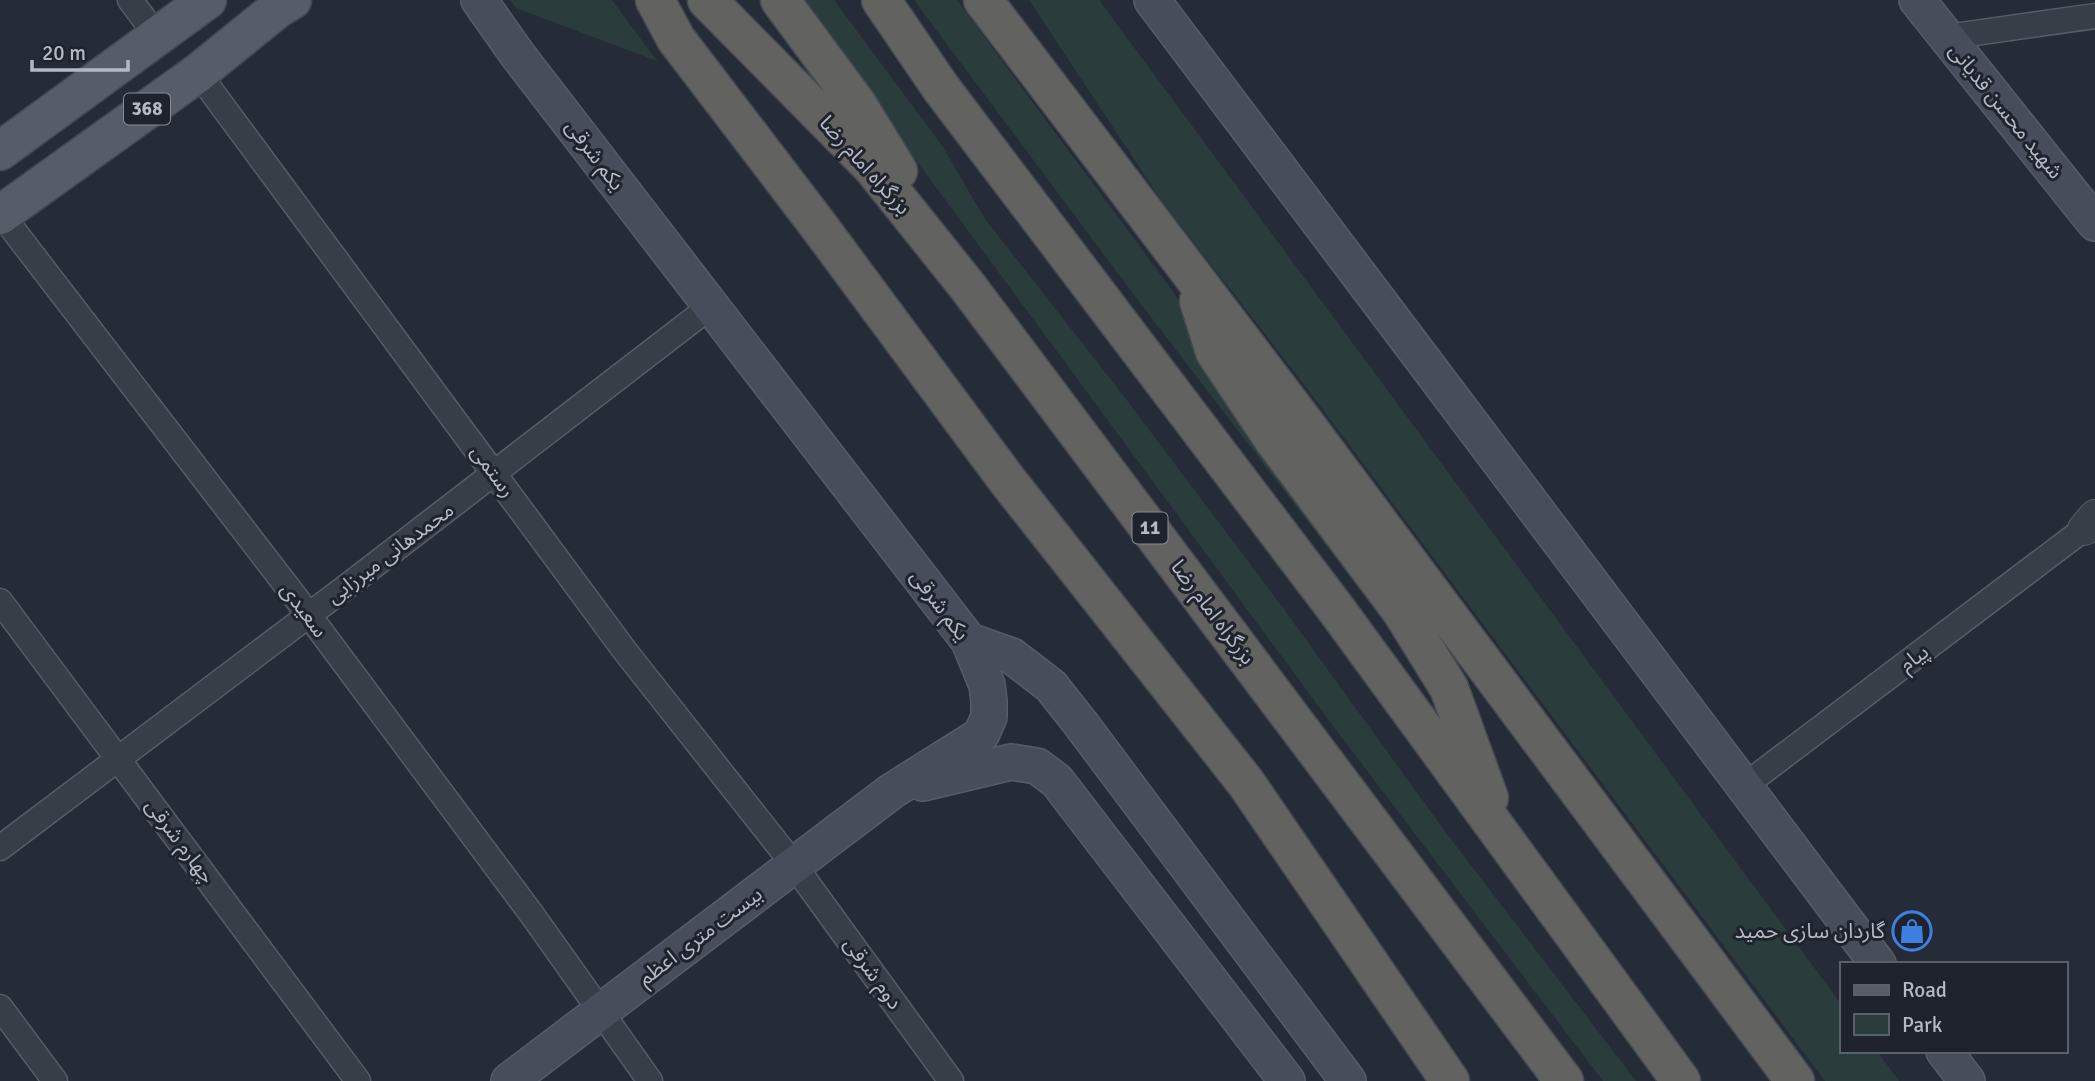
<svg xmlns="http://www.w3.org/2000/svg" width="2095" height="1081" viewBox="0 0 2095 1081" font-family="Signika,'Noto Sans Arabic',sans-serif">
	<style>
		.green { fill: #2b3c3d }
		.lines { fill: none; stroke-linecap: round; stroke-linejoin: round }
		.minor-casing { stroke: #575c66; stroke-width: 27 }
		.tertiary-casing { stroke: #575c66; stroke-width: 34 }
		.secondary-casing { stroke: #575c66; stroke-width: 38 }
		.primary-casing { stroke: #424751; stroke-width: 41 }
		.trunk-casing { stroke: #444953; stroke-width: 41 }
		.minor { stroke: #383e48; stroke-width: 24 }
		.tertiary { stroke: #383e48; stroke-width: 32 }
		.secondary { stroke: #474d5b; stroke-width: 35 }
		.primary { stroke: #575d68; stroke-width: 38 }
		.trunk { stroke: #626260; stroke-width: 38 }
		.labels { text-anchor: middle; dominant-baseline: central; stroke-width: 6; stroke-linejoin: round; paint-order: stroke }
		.shield { fill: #1e232d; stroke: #878c97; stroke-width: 2 }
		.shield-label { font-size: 19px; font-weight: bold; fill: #b4b9c4 }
		.street-label { font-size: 21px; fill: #b4b9c4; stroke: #1e232d }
		.poi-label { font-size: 21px; fill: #b4b9c4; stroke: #1e232d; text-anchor: end }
	</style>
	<rect width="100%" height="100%" fill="#252c38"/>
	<path class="green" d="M510,0H612L657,61L516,8Z
		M798,0H834L943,147L985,219L1126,399L1283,608L1447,834L1636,1081H1603L1333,726Z
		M914,0H957L1172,290L1212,357L1440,694L1134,295Z
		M1029,0H1099L1841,1004V1051H1877L1899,1081H1825L1302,382L1161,200Z"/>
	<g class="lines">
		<g class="minor-casing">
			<path id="minor" d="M130,0L157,36
				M1947,37L2095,16
				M198,73L625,651L794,865L951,1081
				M1,214L296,598L533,916L650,1081
				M0,601L358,1081
				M1744,786L2084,529H2095
				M0,848L350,584L711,306
				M0,1007L55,1081"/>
		</g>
		<g class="tertiary-casing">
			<path id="tertiary" d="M2084,529L2095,516"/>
		</g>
		<g class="secondary-casing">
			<path id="secondary" d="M479,0L517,54L969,641L987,685L989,701V717L981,735L892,791L509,1081
				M1152,0L1878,964
				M1917,0L2095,223
				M969,641L1012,656L1051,686L1081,724L1348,1081
				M923,783L1011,762L1037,766L1057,781L1287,1081
				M1944,1051L1967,1081"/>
		</g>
		<g class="primary-casing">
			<path id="primary" d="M0,151L207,0
				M0,215L198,73L277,9L292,0"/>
		</g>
		<g class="trunk-casing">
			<path id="trunk" d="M655,0L676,39L818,225L1007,480L1246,783L1450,1081
				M707,0L872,167L968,287L1564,1081
				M780,0L857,104L898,171
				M881,0L941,88L1336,609L1681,1081
				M983,0L1300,417L1795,1081
				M1199,301L1215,352L1273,439L1402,612L1449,688L1489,798"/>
		</g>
		<use href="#minor" class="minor"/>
		<use href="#tertiary" class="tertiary"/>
		<use href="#secondary" class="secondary"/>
		<use href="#primary" class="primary"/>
		<use href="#trunk" class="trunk"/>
	</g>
	<defs>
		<g id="shop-ring" transform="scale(2.0125)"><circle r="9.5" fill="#1e232d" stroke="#3f7fe0" stroke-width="1.5"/><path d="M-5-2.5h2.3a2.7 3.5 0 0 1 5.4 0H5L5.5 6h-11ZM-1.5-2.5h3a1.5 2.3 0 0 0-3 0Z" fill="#3f7fe0"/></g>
	</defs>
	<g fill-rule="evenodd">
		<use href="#shop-ring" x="1912" y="931"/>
	</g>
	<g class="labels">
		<g class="shield">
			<rect x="124" y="93.5" width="46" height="31" rx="5"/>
			<rect x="1132.5" y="512.5" width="35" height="31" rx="5"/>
		</g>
		<g class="shield-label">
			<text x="147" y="109">368</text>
			<text x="1150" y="528">11</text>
		</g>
		<g class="street-label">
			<text transform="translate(2006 111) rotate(51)">شهید محسن قدیانی</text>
			<text transform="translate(595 155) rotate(53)">یکم شرقی</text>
			<text transform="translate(865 165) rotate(48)">بزرگراه امام رضا</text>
			<text transform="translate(493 471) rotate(54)">رستمی</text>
			<text transform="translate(390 553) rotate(-37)">محمدهانی میرزایی</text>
			<text transform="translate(940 605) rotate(53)">یکم شرقی</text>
			<text transform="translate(304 610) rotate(53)">سعیدی</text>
			<text transform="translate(1213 612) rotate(53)">بزرگراه امام رضا</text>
			<text transform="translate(1914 658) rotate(-37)">پیام</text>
			<text transform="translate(180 841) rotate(53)">چهارم شرقی</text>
			<text transform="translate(700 936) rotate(-37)">بیست متری اعظم</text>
			<text transform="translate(873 973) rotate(54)">دوم شرقی</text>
		</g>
		<g class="poi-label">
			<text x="1885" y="931">گاردان سازی حمید</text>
		</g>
	</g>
	<rect x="1840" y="962" width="228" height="91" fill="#1e232d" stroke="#5a5f69" stroke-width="2"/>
	<rect x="1854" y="985" width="35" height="10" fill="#575d68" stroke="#5a5f69" stroke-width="2"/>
	<text x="1902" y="997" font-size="21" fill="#b4b9c4">Road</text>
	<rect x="1854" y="1014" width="35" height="21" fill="#2b3c3d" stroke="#5a5f69" stroke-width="2"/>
	<text x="1902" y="1032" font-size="21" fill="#b4b9c4">Park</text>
	<path d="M32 60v10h96v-10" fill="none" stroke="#b4b9c4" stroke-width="3.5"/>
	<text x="42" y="60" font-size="21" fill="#b4b9c4" stroke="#1e232d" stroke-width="5" paint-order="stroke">20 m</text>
</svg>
